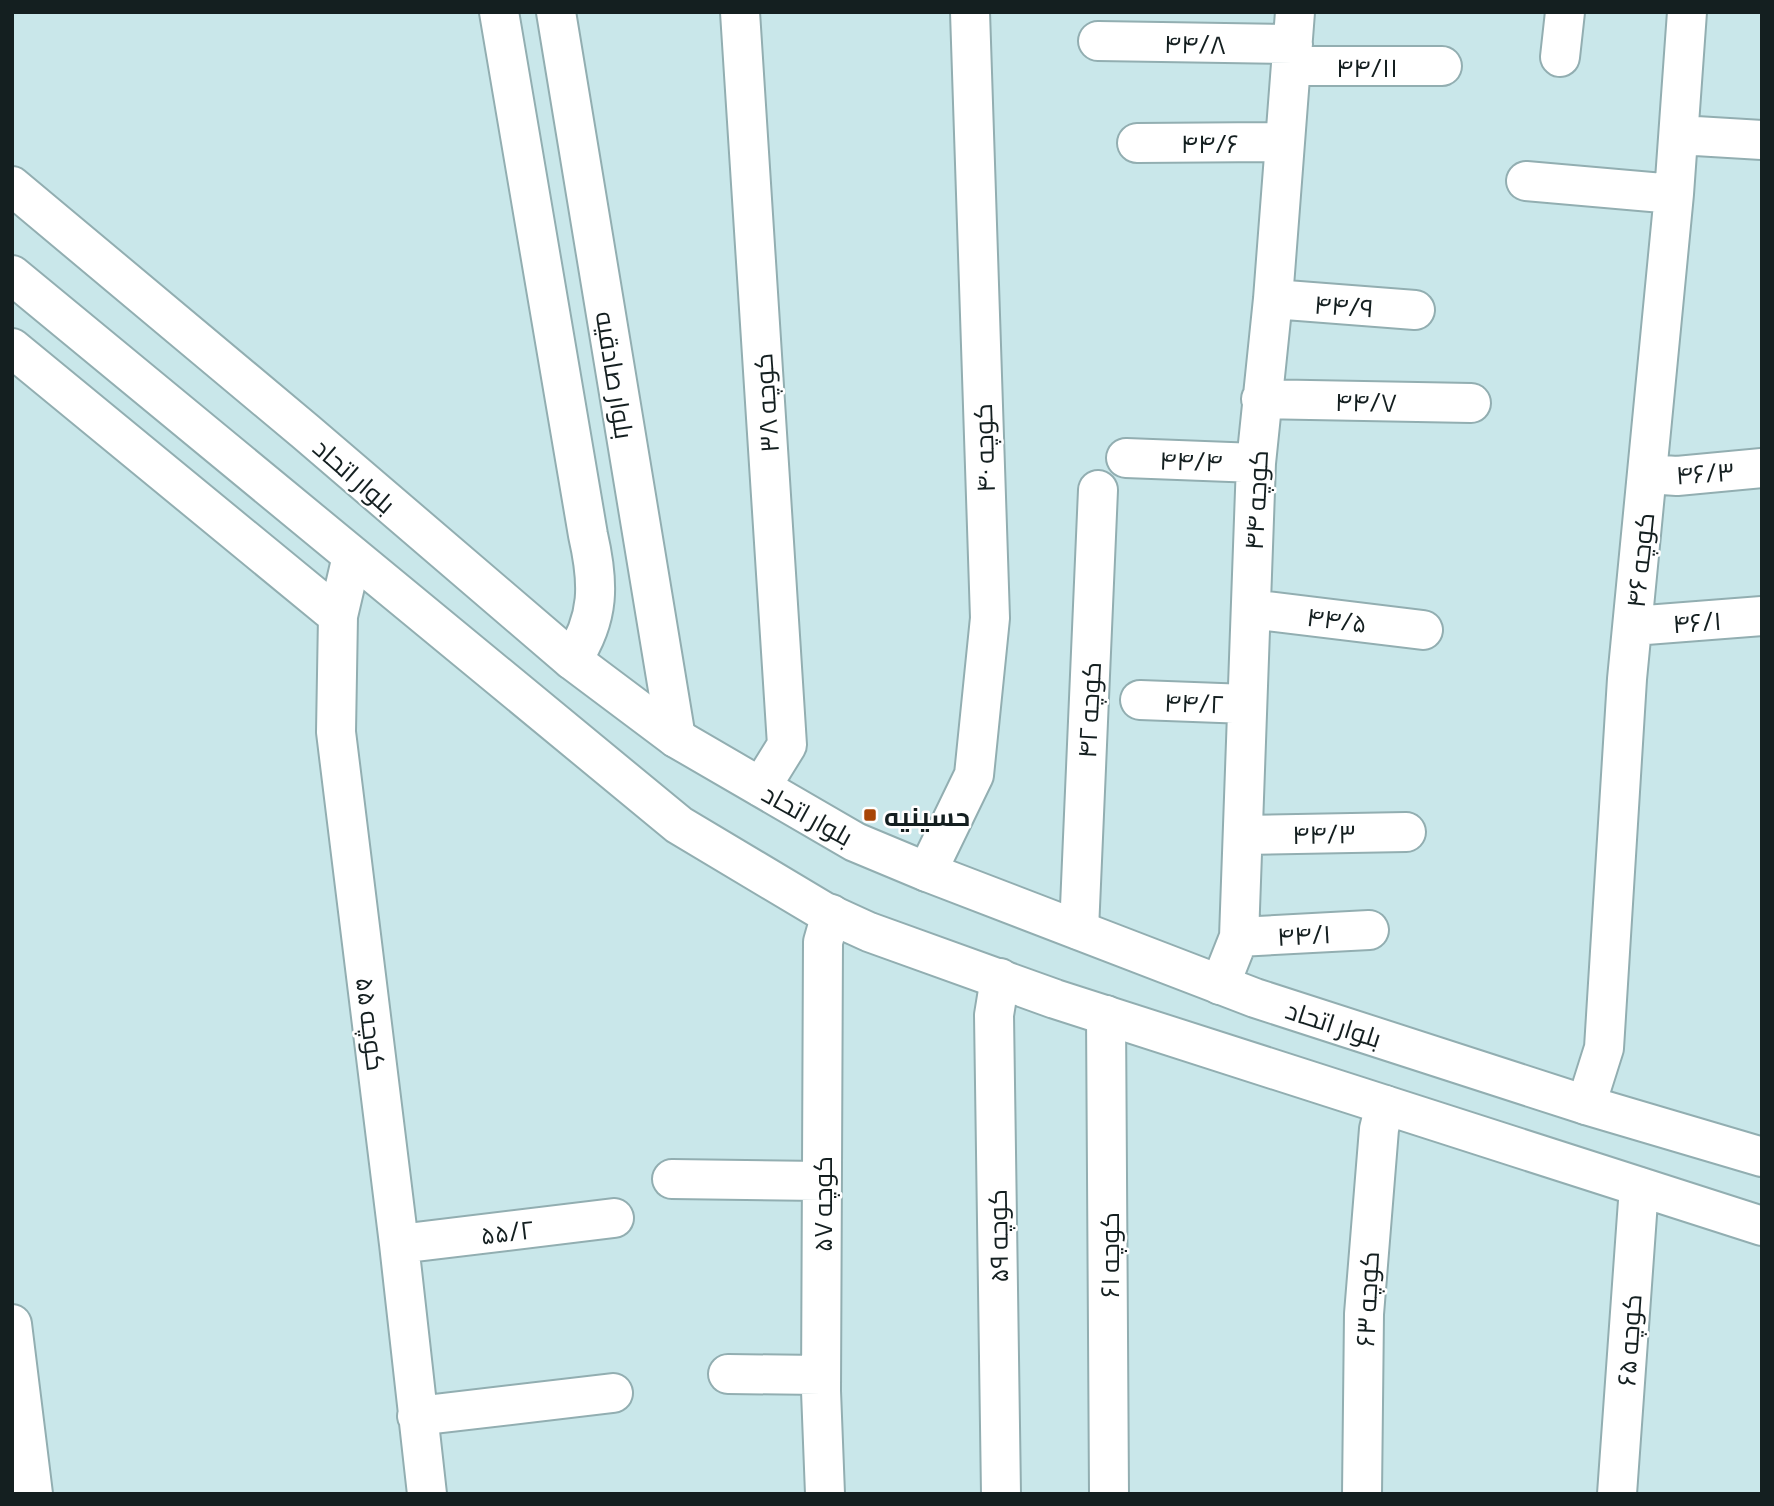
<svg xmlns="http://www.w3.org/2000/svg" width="1774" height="1506" viewBox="0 0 1774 1506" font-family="Commissioner,Cairo,sans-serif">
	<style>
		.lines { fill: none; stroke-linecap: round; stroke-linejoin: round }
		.minor-casing { stroke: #92aeb1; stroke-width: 42 }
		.secondary-casing { stroke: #92aeb1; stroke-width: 42 }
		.primary-casing { stroke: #92aeb1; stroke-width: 42 }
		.minor { stroke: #fff; stroke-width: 38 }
		.secondary { stroke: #fff; stroke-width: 38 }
		.primary { stroke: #fff; stroke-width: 38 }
		.poi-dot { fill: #a74506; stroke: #fff; stroke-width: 2.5 }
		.labels { text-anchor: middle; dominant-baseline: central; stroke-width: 5; stroke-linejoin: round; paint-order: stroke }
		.street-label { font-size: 26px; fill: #141f20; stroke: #fff }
		.poi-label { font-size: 26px; font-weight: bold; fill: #141f20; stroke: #fff; text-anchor: start }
	</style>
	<rect width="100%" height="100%" fill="#c9e7ea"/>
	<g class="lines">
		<g class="minor-casing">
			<path id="minor" d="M740,12L787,745L761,787
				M1098,41L1293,44
				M1560,57L1565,12
				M1292,66H1442
				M1679,135L1762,140
				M1137,143L1284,142
				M1526,181L1674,194
				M1273,299L1415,310
				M12,348L338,616
				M1261,399L1471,403
				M1126,458L1256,463
				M1648,474L1677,476L1762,468
				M352,556L338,616L336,732L399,1244L427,1494
				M1251,609L1423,630
				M1633,626L1762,616
				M1140,700L1247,704
				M1243,835L1406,832
				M927,872L974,775L990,618L970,12
				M1079,930L1098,490
				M1239,937L1369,930
				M1000,978L994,1015L1001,1494
				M1220,985L1239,937L1256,463L1273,299L1295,12
				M1106,1015L1109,1494
				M1586,1105L1604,1048L1627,679L1674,194L1687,12
				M672,1179L821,1181
				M399,1244L614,1218
				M12,1324L33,1494
				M728,1374L821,1375
				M417,1416L613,1393
				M825,1494L821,1391L823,942L831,914
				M1362,1494L1364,1314L1379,1129L1385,1105
				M1617,1494L1639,1187"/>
		</g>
		<g class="secondary-casing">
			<path id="secondary" d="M12,186L306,432L572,660L676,738L855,842L927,872L1255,998L1586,1105L1762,1157
				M12,275L679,825L823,911L869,932L1055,999L1762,1226"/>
		</g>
		<g class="primary-casing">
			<path id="primary" d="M499,12L588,535C599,583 600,618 572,660
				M556,12L676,738"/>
		</g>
		<use href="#minor" class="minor"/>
		<use href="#secondary" class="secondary"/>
		<use href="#primary" class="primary"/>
	</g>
	<rect class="poi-dot" x="863" y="808" width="14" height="14" rx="3.5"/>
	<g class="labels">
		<g class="street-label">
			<text transform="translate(1195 43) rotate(1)">۴۴/۸</text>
			<text x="1367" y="66">۴۴/۱۱</text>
			<text x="1210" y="142">۴۴/۶</text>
			<text transform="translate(1344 305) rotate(4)">۴۴/۹</text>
			<text transform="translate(616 375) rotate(81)">بلوار صادقیه</text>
			<text transform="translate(1366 401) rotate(1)">۴۴/۷</text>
			<text transform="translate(765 403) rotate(-94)">کوچه ۳۸</text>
			<text transform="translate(983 448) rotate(-92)">کوچه ۴۰</text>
			<text transform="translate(1191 460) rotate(2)">۴۴/۴</text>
			<text transform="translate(1705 472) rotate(-4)">۴۶/۳</text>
			<text transform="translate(355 475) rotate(41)">بلوار اتحاد</text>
			<text transform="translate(1255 500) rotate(-87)">کوچه ۴۴</text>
			<text transform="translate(1639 560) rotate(-84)">کوچه ۴۶</text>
			<text transform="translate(1337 619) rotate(7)">۴۴/۵</text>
			<text transform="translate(1697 621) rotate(-4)">۴۶/۱</text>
			<text transform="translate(1194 702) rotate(2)">۴۴/۲</text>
			<text transform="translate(1088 710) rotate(-87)">کوچه ۴۲</text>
			<text transform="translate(808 814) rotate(29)">بلوار اتحاد</text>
			<text transform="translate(1324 833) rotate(-1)">۴۴/۳</text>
			<text transform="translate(1304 934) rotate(-3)">۴۴/۱</text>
			<text transform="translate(1334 1023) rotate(18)">بلوار اتحاد</text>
			<text transform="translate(372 1024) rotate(83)">کوچه ۵۵</text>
			<text transform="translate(821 1204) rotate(-90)">کوچه ۵۷</text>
			<text transform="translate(507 1231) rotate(-7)">۵۵/۲</text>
			<text transform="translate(997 1236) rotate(-91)">کوچه ۵۹</text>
			<text transform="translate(1108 1255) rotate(-90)">کوچه ۶۱</text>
			<text transform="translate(1366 1299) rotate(-87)">کوچه ۶۳</text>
			<text transform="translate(1628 1340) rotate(-86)">کوچه ۶۵</text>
		</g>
		<g class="poi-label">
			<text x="884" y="815">حسینیه</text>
		</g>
	</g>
	<rect width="1774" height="1506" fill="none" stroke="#141f20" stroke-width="28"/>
</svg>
